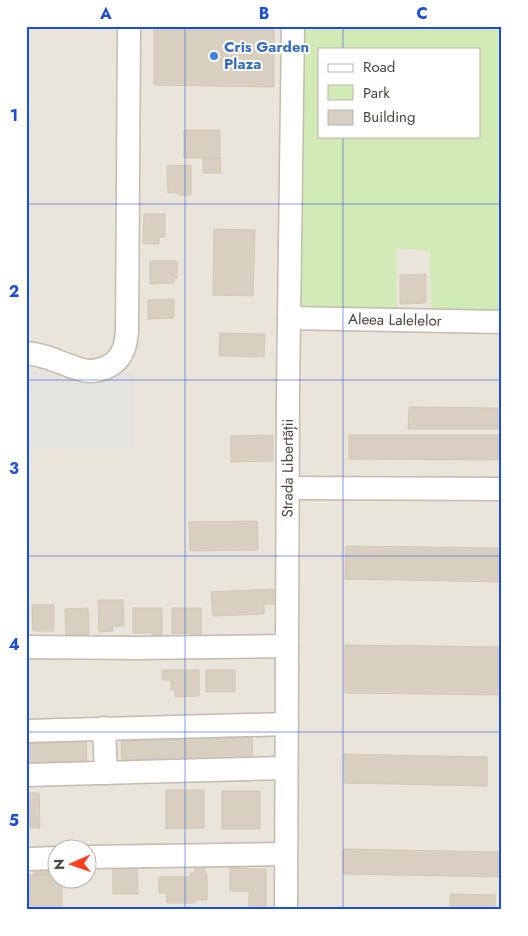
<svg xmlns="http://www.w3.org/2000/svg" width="528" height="936" viewBox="0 0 528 936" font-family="Jost,sans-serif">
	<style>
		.residential { fill: #eae5da; fill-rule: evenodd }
		.green { fill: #d2eab5; fill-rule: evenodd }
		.parking { fill: #e5e3e0 }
		.building { fill: #d8cfc1; stroke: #d3c7b4 }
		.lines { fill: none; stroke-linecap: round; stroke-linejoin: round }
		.minor-casing { stroke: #c2bbae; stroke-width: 25 }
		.minor { stroke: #fff; stroke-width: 22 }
		.grid { fill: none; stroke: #1d4ed8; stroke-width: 1; stroke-opacity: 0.55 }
		.shop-dot { fill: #3f7fe0; stroke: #fff; stroke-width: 2 }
		.labels { text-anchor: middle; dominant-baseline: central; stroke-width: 4; stroke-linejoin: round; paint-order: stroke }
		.shop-label { font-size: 15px; font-weight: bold; fill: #366cbe; stroke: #fff; text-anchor: start }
		.street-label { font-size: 15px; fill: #4b4439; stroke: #fff }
		.neatline { fill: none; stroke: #1d4ed8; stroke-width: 2 }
		.grid-label { font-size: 16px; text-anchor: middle; font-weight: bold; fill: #1d4ed8 }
	</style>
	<rect width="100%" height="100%" fill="#f6f3ec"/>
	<path class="residential" d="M26,26H502V910H26ZM319,49H479V136H319ZM58,848H88V878H58Z"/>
	<path class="green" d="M304,26H502V315L431,317L430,251L396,248L397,315L301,314ZM319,49H479V136H319Z"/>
	<path class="parking" d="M133,372L134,449L26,450V373Z"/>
	<path class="building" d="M154,26H274V87L154,85Z
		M184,130H220V158H184Z
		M203,158H220L221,173H203Z
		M191,165V195H178L177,192L168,193L167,166Z
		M144,214H165V237H159V244H143Z
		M214,229L255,230L253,296L213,295Z
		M150,261H177V278H174V283L150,284Z
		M426,274V303L400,304V275Z
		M174,299V318L148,319V300Z
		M220,333L265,334L264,357L219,356Z
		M409,407L498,408V429H408Z
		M273,435V461L231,462V436Z
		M349,435H502V460L349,459Z
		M257,521L258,550L190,551L189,522Z
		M346,546L502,548V582L345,579Z
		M274,589V604H264V614L213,616L211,592Z
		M98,600H123L124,626H113V631L99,632Z
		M32,605H54V631H33Z
		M88,608L89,634L66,635L65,609Z
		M133,608H162V639H152V633H133Z
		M172,608H201V640H192V633L172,634Z
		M345,645L502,647V695L345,693Z
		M162,670H199V696L175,697V690H171V680H162Z
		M206,670H235V692H206Z
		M252,733L253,762L122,766L121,737Z
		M86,737L87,766L26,768V738Z
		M344,754L487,757V786L344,783Z
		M166,790H204V828L166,829Z
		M222,791H260V829H222Z
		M26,793H39L40,828H26Z
		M343,849L502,852V877L343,874Z
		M230,859H247V869H266V910H249V891H230Z
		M195,865H205V874H207V900H195V903H167V893H159V877H190V873H195Z
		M137,866L138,894H113V867Z
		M33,867H49V874L34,875Z
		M49,874H58V878H62V908H26V875Z
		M450,894L495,895V910H450Z"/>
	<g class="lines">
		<g class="minor-casing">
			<g id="minor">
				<path id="s1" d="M289,318L502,322"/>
				<path d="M26,353C48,355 59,363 79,369C97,375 118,366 124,348C126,343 126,337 127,332L129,26"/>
				<path d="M288,488L502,489"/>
				<path d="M26,647L138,648L287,646"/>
				<path d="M104,728L106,773"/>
				<path d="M26,731L287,724"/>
				<path d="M26,775L286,768"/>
				<path d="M88,857L286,854"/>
				<path d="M26,859L58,858"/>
				<path id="s2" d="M286,910L288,391L293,26"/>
			</g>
		</g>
		<use href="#minor" class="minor"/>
	</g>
	<path class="grid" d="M185,26V910M343,26V49M343,136V910M26,204H502M26,380H502M26,556H502M26,732H502"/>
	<circle class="shop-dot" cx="214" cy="56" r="5"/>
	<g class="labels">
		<g class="shop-label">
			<text x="224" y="47">Cris Garden<tspan x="224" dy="17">Plaza</tspan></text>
		</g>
		<g class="street-label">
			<text stroke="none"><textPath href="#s1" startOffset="106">Aleea Lalelelor</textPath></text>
			<text stroke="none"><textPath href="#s2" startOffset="442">Strada Libertății</textPath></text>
		</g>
	</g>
	<rect width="528" height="936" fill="none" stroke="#ffffff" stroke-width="55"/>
	<rect x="318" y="48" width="162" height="90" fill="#ffffff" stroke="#b7b4b0"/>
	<rect x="328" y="64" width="25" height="8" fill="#ffffff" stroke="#b7b4b0"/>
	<text x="363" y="72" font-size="15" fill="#4b4439">Road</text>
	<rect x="328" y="85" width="25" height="15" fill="#d2eab5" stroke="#b7b4b0"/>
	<text x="363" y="98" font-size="15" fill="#4b4439">Park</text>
	<rect x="328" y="110" width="25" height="15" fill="#d8cfc1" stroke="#b7b4b0"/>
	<text x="363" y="122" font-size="15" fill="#4b4439">Building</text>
	<g transform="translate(72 864) rotate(268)"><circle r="24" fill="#ffffff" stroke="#b7b4b0"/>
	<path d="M0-4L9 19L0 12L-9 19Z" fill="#fc3f1d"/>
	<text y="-8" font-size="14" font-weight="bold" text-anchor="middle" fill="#4b4439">N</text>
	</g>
	<rect x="28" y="28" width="472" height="880" class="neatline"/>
	<g class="grid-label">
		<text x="106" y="19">A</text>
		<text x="264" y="19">B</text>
		<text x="422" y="19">C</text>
		<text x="14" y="121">1</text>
		<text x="14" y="297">2</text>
		<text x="14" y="474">3</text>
		<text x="14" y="650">4</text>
		<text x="14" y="826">5</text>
	</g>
</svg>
